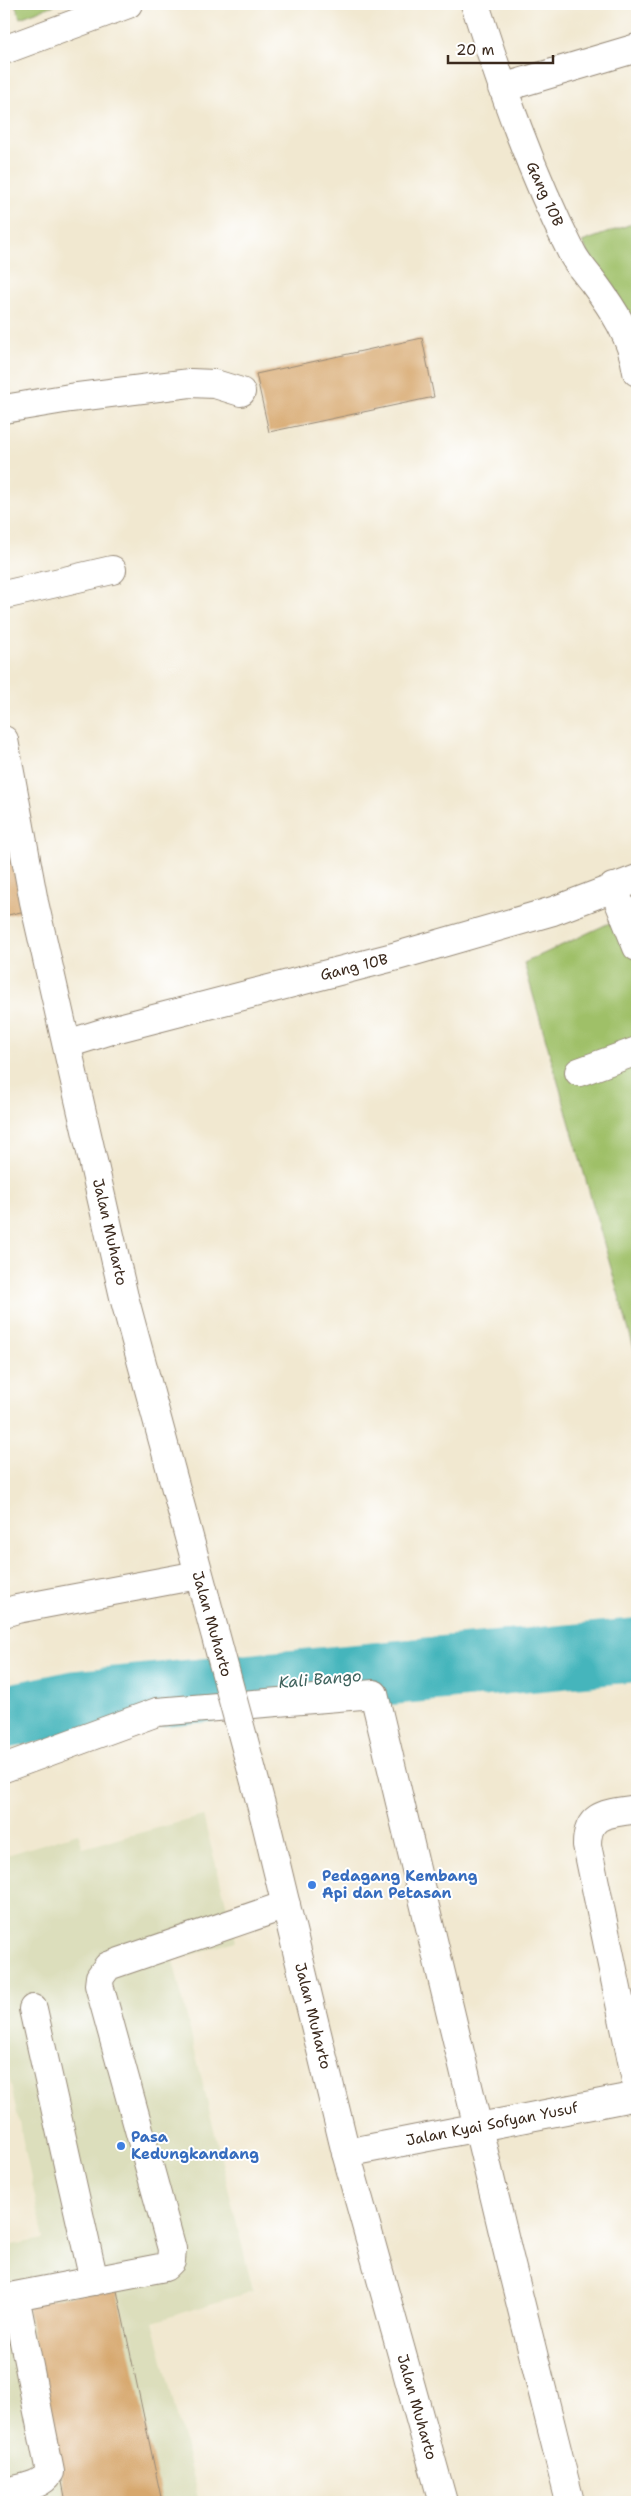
<svg xmlns="http://www.w3.org/2000/svg" width="641" height="2506" viewBox="0 0 641 2506" font-family="'Shantell Sans',sans-serif">
	<style>
		.built { fill: #dcdebc }
		.green { fill: #9fc068; stroke: #6d7543 }
		.lines { fill: none; stroke-linecap: round; stroke-linejoin: round }
		.river { stroke: #45b5bc; stroke-width: 64 }
		.building { fill: #d7a86e }
		.minor-casing { stroke: #968977; stroke-width: 30 }
		.major-casing { stroke: #968977; stroke-width: 30 }
		.minor { stroke: #fff; stroke-width: 28 }
		.major { stroke: #fff; stroke-width: 28 }
		.major-bridge-casing { stroke: #968977; stroke-width: 30; stroke-linecap: butt }
		.major-bridge { stroke: #fff; stroke-width: 28 }
		.shop-dot { fill: #3f7fe0; stroke: #fff; stroke-width: 2 }
		.labels { text-anchor: middle; dominant-baseline: central; stroke-width: 4; stroke-linejoin: round; paint-order: stroke }
		.street-label { font-size: 15px; fill: #3b2a1e; stroke: #fff }
		.shop-label { font-size: 15px; font-weight: bold; fill: #366cbe; stroke: #fff; text-anchor: start }
		.water-label { font-size: 16px; font-style: italic; fill: #3f625d; stroke: #fff }
	</style>
	<rect width="100%" height="100%" fill="#fff"/>
	<filter id="ink" filterUnits="userSpaceOnUse"><feTurbulence type="fractalNoise" baseFrequency=".02" numOctaves="2"/><feDisplacementMap in="SourceGraphic" scale="10" xChannelSelector="R" yChannelSelector="G"/><feConvolveMatrix kernelMatrix="1 2 1 2 8 2 1 2 1" color-interpolation-filters="sRGB"/></filter>
	<filter id="wash" filterUnits="userSpaceOnUse"><feTurbulence type="fractalNoise" baseFrequency=".0096" numOctaves="4" result="noise"/><feDisplacementMap in="SourceGraphic" scale="20" xChannelSelector="R" yChannelSelector="G"/><feGaussianBlur stdDeviation="1.12" result="paint"/><feColorMatrix in="noise" values="0 0 0 0 0 0 0 0 0 0 0 0 0 0 0 0 0 1.4 0 .05"/><feComposite in="paint" operator="in"/></filter>
	<g filter="url(#wash)">
		<rect width="100%" height="100%" fill="#f1e8d0"/>
		<path class="built" d="M203,1816L236,1941L173,1960L253,2291L153,2322L199,2502H4V2278L11,2245L44,2239L4,2053V1856L78,1833L83,1848Z"/>
		<path class="green" d="M15,4H57L20,18Z
			M637,222V330L606,284L582,242Z
			M637,910V1359L524,963Z"/>
		<g class="lines">
			<path class="river" d="M4,1717L77,1702L637,1650"/>
		</g>
		<g id="blocks">
			<path class="building" d="M422,338L434,397L269,432L256,374Z
				M4,829L25,911L4,916Z
				M116,2286L162,2502H66L27,2305Z"/>
		</g>
	</g>
	<g filter="url(#ink)">
		<use href="#blocks" fill-opacity="0" stroke="#968977" stroke-width="1"/>
		<g class="lines">
			<g class="minor-casing">
				<path id="minor" d="M475,4C502,88 531,172 571,251C576,262 585,272 593,282C613,309 632,337 637,372
					M4,50L128,4
					M502,88L637,48
					M4,409L70,398L190,383L215,384L241,392
					M4,595L112,570
					M613,887L637,947
					M67,1044L115,1029L397,956L553,911L637,879
					M579,1072L637,1051
					M4,1613L17,1609L198,1575
					M4,1768L157,1712L374,1694L509,2257L570,2502
					M637,1809C610,1814 587,1811 587,1845L637,2085
					M33,2009L94,2281
					M346,2153L637,2096
					M4,2492C20,2488 41,2487 50,2472L15,2296L165,2267L171,2261L172,2249L99,1985L100,1977L108,1966L286,1905"/>
			</g>
			<g class="major-casing">
				<path id="major" d="M4,740L34,902L124,1297L206,1600
					M265,1819L346,2153L443,2502"/>
			</g>
			<use href="#minor" class="minor"/>
			<use href="#major" class="major"/>
			<g class="major-bridge-casing">
				<path id="major-bridge" d="M206,1600L265,1819"/>
			</g>
			<use href="#major-bridge" class="major-bridge"/>
		</g>
	</g>
	<g class="shop-dot">
		<circle cx="312" cy="1885" r="5"/>
		<circle cx="121" cy="2146" r="5"/>
	</g>
	<g class="labels">
		<g class="street-label">
			<text transform="translate(545 194) rotate(66)">Gang 10B</text>
			<text transform="translate(354 967) rotate(-14)">Gang 10B</text>
			<text transform="translate(110 1232) rotate(77)">Jalan Muharto</text>
			<text transform="translate(212 1624) rotate(74)">Jalan Muharto</text>
			<text transform="translate(313 2016) rotate(76)">Jalan Muharto</text>
			<text transform="translate(492 2124) rotate(-11)">Jalan Kyai Sofyan Yusuf</text>
			<text transform="translate(417 2407) rotate(74)">Jalan Muharto</text>
		</g>
		<g class="shop-label">
			<text x="322" y="1876">Pedagang Kembang<tspan x="322" dy="17">Api dan Petasan</tspan></text>
			<text x="131" y="2137">Pasa<tspan x="131" dy="17">Kedungkandang</tspan></text>
		</g>
		<g class="water-label">
			<text transform="translate(320 1679) rotate(-5)">Kali Bango</text>
		</g>
	</g>
	<rect width="641" height="2506" fill="none" stroke="#fff" stroke-width="20"/>
	<path d="M448 55v8h105v-8" fill="none" stroke="#3b2a1e" stroke-width="2.5"/>
	<text x="456" y="55" font-size="15" fill="#3b2a1e" stroke="#ffffff" stroke-width="4" paint-order="stroke">20 m</text>
</svg>
